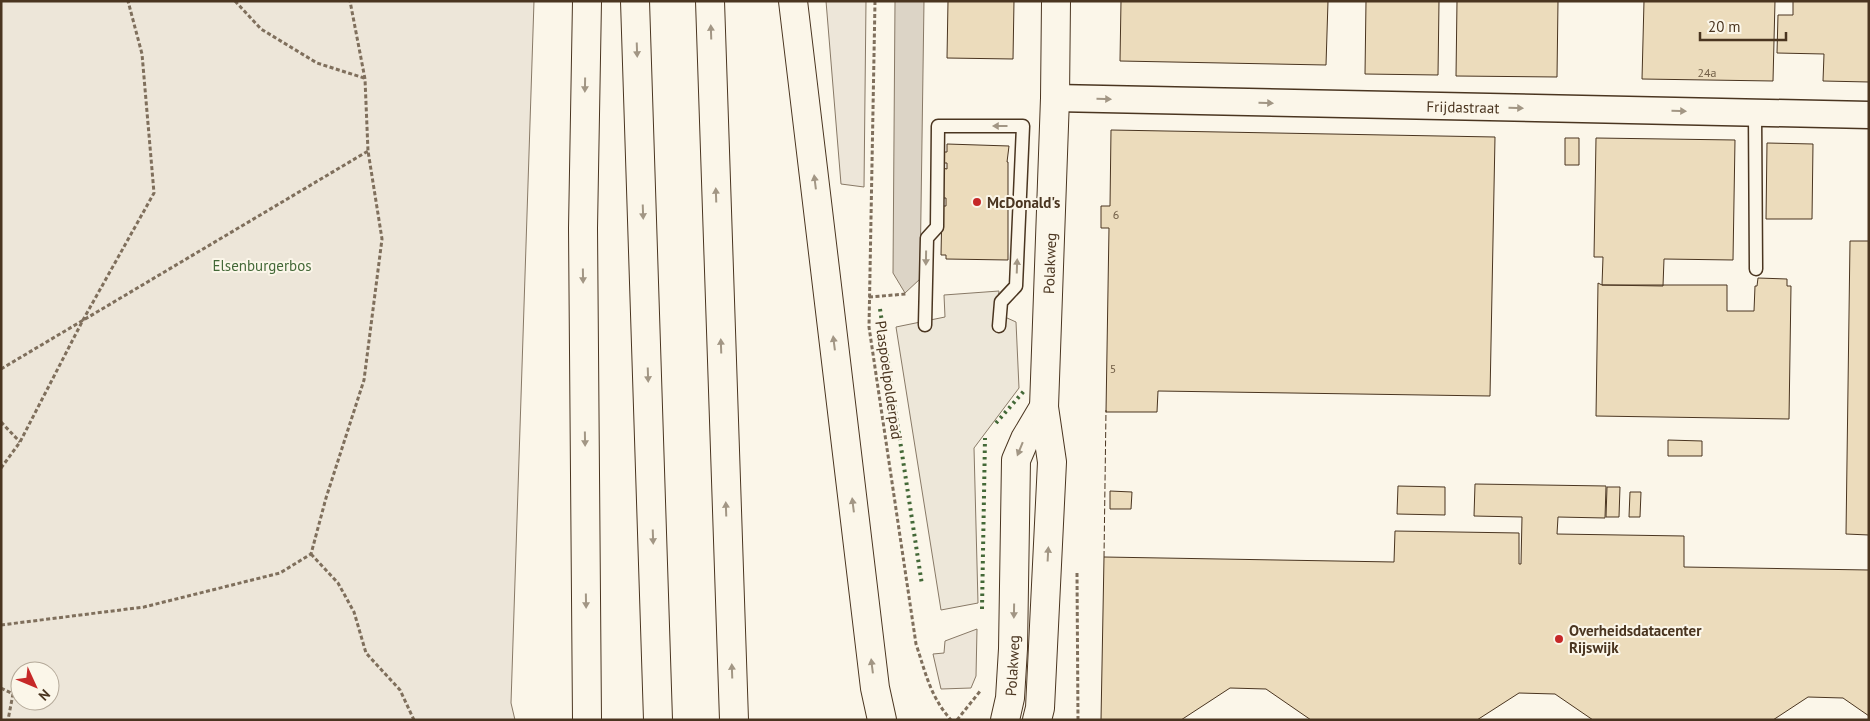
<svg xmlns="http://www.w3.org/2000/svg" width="1870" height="721" viewBox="0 0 1870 721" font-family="'PT Sans',sans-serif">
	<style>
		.green { fill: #ede6d9; stroke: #887966; fill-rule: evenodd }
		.parking { fill: #ede7d9; stroke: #887966 }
		.water { fill: #dcd4c6; stroke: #887966 }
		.building { fill: #ecdcbc; stroke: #4a3520 }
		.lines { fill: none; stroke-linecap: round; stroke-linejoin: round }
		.lane-casing { stroke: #4a3520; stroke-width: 15 }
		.street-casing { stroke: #4a3520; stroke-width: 29 }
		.secondary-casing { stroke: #4a3520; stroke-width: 30 }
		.highway-casing { stroke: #4a3520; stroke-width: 30 }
		.path { stroke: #7f6f5c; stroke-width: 3; stroke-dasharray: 4 2.5; stroke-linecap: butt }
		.lane { stroke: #fbf6e9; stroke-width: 12 }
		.street { stroke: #fbf6e9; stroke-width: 26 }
		.secondary { stroke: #fbf6e9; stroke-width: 28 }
		.highway { stroke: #fbf6e9; stroke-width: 28 }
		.hedge { stroke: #436837; stroke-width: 4; stroke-dasharray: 2.5 4; stroke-linecap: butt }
		.fence { stroke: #4a3520; stroke-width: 1; stroke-dasharray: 6 2.5; stroke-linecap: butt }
		.oneway { fill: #a29684 }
		.poi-dot { fill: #c62828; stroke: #fbf6e9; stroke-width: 2 }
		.labels { text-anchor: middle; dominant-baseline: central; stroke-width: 4; stroke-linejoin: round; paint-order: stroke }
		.number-label { font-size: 12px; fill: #725f47 }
		.street-label { font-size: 15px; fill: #4a3520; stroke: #fbf6e9 }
		.poi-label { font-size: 15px; font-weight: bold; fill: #4a3520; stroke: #fbf6e9; text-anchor: start }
		.park-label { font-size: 15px; fill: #436837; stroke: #fbf6e9 }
	</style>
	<rect width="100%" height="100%" fill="#fbf6e9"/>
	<path class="green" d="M1,1H534L511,703L515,720H1ZM20,671H50V701H20Z
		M826,1H866L864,187L841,184Z
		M977,629L976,676L971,688L941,689L933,654L944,653L945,641Z"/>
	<path class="parking" d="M999,291L996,313L1016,322L1019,388L974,448L978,603L941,610L896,327L945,317L944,295Z"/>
	<path class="water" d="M895,1H924L920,279L905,293L893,273Z"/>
	<path class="building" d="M948,1H1014L1013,59L947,58Z
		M1121,1H1328L1326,65L1120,61Z
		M1366,1H1439L1438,75L1365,74Z
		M1457,1H1558L1557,77L1456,76Z
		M1644,1H1775L1773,81L1642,79Z
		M1793,1H1869V82L1823,81L1824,54L1777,53L1778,15H1793Z
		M1111,130L1495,137L1490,396L1158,391L1157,412H1106L1109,228H1101V206H1110Z
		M1565,138H1579V165H1565Z
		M1596,138L1735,140L1733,260L1664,259L1663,286L1602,285L1603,257H1594Z
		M1767,143L1813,144L1812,219H1766Z
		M947,144L1009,146L1007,162H1008V260L946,259V255H941L942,206H946V198H941L942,168L947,169V163H942V152H947Z
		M1850,241H1869V535L1846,534Z
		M1758,278L1787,279V286H1791L1789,419L1596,416L1598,283L1602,285H1727V311H1754L1755,286H1757Z
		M1668,440L1702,441V456H1668Z
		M1475,484L1606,486L1605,518L1558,517L1557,534L1684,536V567L1869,570V716L1843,698L1808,697L1773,720H1593L1555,694L1519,693L1477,720H1311L1266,689L1230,688L1181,720H1101L1104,557L1394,562L1395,531L1519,533V564H1521L1522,517L1474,516Z
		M1398,486L1445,487V515L1397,514Z
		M1607,487H1620L1619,517H1606Z
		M1110,491L1132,492L1131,509H1110Z
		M1630,492H1641L1640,517H1629Z"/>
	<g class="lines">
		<g class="lane-casing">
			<path id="lane" d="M1755,113L1756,269
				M925,325L927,238L937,227L938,126H1023L1016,286L1001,302L999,326"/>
		</g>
		<g class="street-casing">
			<g id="street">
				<path id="s1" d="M1055,98L1869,115"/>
			</g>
		</g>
		<g class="secondary-casing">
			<g id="secondary">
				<path id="s2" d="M1005,720L1010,698L1013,649L1016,460L1025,439L1044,407"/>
				<path id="s3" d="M1037,720L1040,708L1052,462L1044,407L1055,98L1056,1"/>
			</g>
		</g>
		<g class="highway-casing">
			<path id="highway" d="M587,1L583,228L587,720
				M635,1L658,720
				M710,1L734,720
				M793,1L875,688L882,720"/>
		</g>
		<path class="path" d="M235,1L261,29L317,63L364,78
			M875,1L869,327L916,644C926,674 930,696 951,720
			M869,297L906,294
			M1,369L368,151
			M1,422L20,442
			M1,468L20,442L83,320L154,193L142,54L128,1
			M311,554L338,583L354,612L366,653L400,690L414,720
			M1077,573L1078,720
			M1,625L144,607L280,573L311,554L326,498L364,380L382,239L368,151L365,79L350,1
			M1,688L13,694L8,720
			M957,720L981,690"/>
		<use href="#lane" class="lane"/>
		<use href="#street" class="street"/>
		<use href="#secondary" class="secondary"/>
		<use href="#highway" class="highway"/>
		<path class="hedge" d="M880,309L922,585
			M996,423L1024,391
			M982,609L985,438"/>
		<path class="fence" d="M1104,557L1106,410"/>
	</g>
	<defs><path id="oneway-solid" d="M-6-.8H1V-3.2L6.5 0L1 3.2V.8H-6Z" transform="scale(1.25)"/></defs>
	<g class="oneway">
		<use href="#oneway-solid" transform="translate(711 32) rotate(-92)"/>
		<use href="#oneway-solid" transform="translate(637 50) rotate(88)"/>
		<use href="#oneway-solid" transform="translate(585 85) rotate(91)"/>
		<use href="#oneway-solid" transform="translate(1104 99) rotate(1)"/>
		<use href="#oneway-solid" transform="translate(1266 103) rotate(1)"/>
		<use href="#oneway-solid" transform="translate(1516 108) rotate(1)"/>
		<use href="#oneway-solid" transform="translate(1679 111) rotate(1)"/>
		<use href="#oneway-solid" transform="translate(1000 126) rotate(-180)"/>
		<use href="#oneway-solid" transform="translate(815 182) rotate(-97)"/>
		<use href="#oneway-solid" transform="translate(716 195) rotate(-92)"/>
		<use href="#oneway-solid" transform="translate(643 212) rotate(88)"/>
		<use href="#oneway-solid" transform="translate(926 258) rotate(91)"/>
		<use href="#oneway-solid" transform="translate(1017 266) rotate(-88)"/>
		<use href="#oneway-solid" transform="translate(583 276) rotate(89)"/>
		<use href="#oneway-solid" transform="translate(834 343) rotate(-97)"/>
		<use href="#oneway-solid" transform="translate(721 346) rotate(-92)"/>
		<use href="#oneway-solid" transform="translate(648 375) rotate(88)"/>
		<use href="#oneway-solid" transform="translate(585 439) rotate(89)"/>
		<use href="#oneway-solid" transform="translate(1020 449) rotate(112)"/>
		<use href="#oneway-solid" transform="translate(853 505) rotate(-97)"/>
		<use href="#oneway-solid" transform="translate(726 509) rotate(-92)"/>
		<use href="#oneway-solid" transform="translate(653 537) rotate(88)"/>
		<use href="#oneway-solid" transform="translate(1048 554) rotate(-87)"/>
		<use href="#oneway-solid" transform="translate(586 601) rotate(89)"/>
		<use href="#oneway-solid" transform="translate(1014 611) rotate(91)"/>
		<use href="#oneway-solid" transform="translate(872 666) rotate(-97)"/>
		<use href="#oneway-solid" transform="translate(732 671) rotate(-92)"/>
	</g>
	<g class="poi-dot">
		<circle cx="977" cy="202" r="5"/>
		<circle cx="1559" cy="639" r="5"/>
	</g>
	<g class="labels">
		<g class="number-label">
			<text x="1707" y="72">24a</text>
			<text x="1116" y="214">6</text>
			<text x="1113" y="368">5</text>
		</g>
		<g class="street-label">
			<text stroke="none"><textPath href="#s1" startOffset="408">Frijdastraat</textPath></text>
			<text stroke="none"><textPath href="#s3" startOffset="458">Polakweg</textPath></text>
			<text transform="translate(889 380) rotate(82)">Plaspoelpolderpad</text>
			<text stroke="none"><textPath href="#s2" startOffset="55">Polakweg</textPath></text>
		</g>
		<g class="poi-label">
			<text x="987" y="202">McDonald's</text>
			<text x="1569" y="630">Overheidsdatacenter<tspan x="1569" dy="17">Rijswijk</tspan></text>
		</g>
		<g class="park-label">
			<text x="262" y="265">Elsenburgerbos</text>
		</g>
	</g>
	<rect width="1870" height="721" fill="none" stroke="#4a3520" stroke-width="5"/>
	<g transform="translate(35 686) rotate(134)"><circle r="24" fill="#fbf6e9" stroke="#b4a999"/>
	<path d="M0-4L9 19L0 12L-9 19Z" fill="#c62828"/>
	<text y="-8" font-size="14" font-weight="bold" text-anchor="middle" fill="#4a3520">N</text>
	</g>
	<path d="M1700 32v8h86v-8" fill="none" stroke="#4a3520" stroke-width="2.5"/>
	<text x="1708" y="32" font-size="15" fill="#4a3520" stroke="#fbf6e9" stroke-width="4" paint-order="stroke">20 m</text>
</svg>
